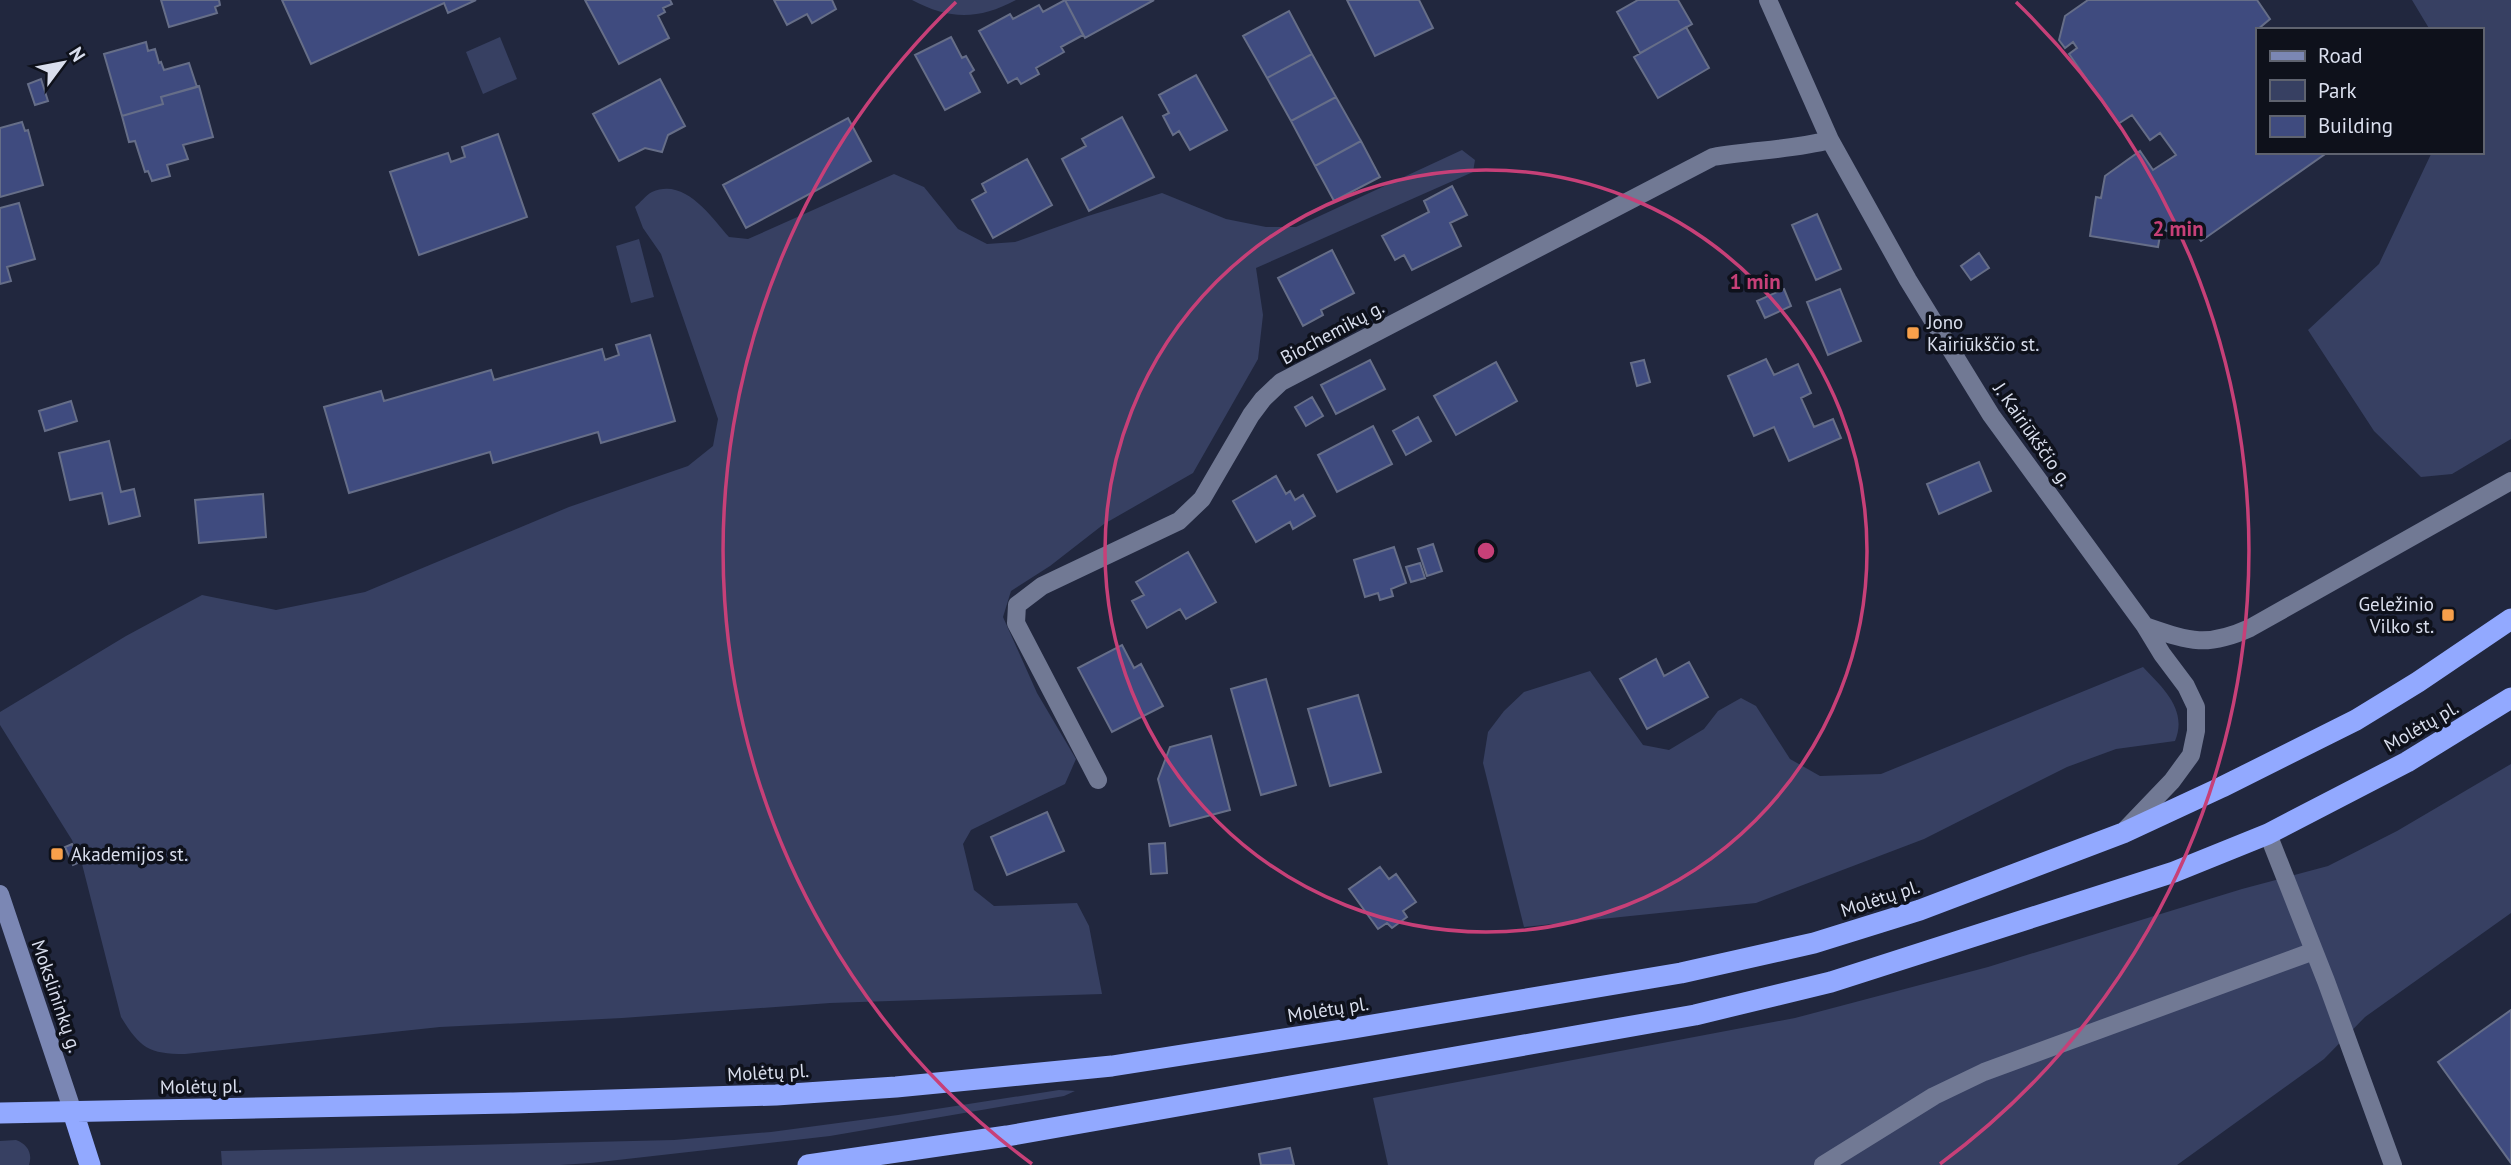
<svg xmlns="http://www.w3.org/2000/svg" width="2511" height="1165" viewBox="0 0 2511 1165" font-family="'PT Sans',sans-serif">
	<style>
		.green { fill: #374062 }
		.building { fill: #3f4b7f; stroke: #666e88; stroke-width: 2 }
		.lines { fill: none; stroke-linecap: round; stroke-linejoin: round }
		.street { stroke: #717994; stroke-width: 18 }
		.secondary { stroke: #7b87b4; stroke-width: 18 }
		.highway { stroke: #92a9ff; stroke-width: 21 }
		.ring { fill: none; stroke: #c74078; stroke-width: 3.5 }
		.poi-dot { fill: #f8a04b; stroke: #0e111b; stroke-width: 2.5 }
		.labels { text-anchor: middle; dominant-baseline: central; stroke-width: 7; stroke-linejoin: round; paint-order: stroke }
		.poi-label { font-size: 19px; fill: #d9deed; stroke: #0e111b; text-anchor: start }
		.street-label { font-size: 19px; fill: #d9deed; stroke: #0e111b }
		.centre { fill: #c74078; stroke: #0e111b; stroke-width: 3.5 }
		.ring-label { font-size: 21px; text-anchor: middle; font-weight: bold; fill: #c74078; stroke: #0e111b; stroke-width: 7; stroke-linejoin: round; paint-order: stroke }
	</style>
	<rect width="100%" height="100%" fill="#21273e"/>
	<path class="green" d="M912,0H1016C978,20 950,20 912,0Z
		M2412,0H2511V439L2452,474L2421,477L2374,431L2308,330L2379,264L2432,152H2481V30H2430Z
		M500,37L517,79L483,94L466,52Z
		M1462,150L1475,160L1473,172L1256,268L1263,315L1258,359L1193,473L1104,524L1050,566L1011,591L1003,617L1037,693L1076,759L1065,784L971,830L963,844L974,890L994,906L1077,903L1089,926L1102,994L830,1003L622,1018L440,1027L185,1054C149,1054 140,1048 121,1017L82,864L72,840L0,725V712L126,636L202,595L276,610L365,592L569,507L688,466L713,446L718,419L661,254L643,228L635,207C640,203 646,195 652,192C685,177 711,217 729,237L748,239L894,174L924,187L958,229L987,244L1015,242L1088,216L1162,193L1226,219L1266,227H1296Z
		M639,239L654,297L631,303L616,246Z
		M2143,667C2163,688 2188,710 2175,741L2116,749L2067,767L1924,839L1756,903L1524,927L1483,763L1488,732L1504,711L1524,692L1590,671L1643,745L1669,750L1704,729L1718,711L1741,698L1756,706L1790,759L1820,776L1881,774Z
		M2511,764V913L2365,1017L2324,1059L2177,1165H1388L1373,1098L1795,1018L1988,967L2242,889L2328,866L2397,831Z
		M1059,1090L1075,1091L1064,1096L830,1136L591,1163L560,1165H222L221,1151L674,1140L771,1132L898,1115Z
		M16,1140C27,1144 33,1153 29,1165H0V1141Z"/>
	<path class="building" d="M161,0H219L220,5L215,7L217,13L169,27Z
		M282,0H476L448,13L444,3L311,64Z
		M585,0H670L672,4L663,8L665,12L658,16L669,38L619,64Z
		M774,0H832L836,9L812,23L807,14L787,25Z
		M1065,0L1083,35L1061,47L1064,52L1036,68L1039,74L1021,84L1017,78L1008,83L979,31L1010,14L1013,19L1039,5L1043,12Z
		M1065,0H1154L1085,38Z
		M1347,0H1419L1433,28L1375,56Z
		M1638,0H1678L1692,24L1640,53L1617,12Z
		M2088,0H2257L2270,19L2257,30V152H2328L2201,241L2197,236L2161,230L2158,247L2090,236L2096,197L2101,198L2105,176L2140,151L2153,170L2176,155L2160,133L2150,140L2132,115L2118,124L2069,54L2077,48L2073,42L2065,48L2059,40L2065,16Z
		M1289,11L1312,54L1267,78L1243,36Z
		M1686,27L1709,68L1658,98L1634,57Z
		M951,37L962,58L966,56L974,70L970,73L980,92L945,110L915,55Z
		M146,42L148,51L155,49L159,63L161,62L164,70L189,63L197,87L161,97L163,104L122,116L104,54Z
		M1312,54L1336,97L1291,121L1267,78Z
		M1196,75L1227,130L1190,150L1179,131L1173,135L1163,116L1169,113L1159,95Z
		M41,79L48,101L35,105L28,84Z
		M660,79L685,126L668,135L662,152L645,148L619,161L593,114Z
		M199,86L213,137L183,145L188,159L167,165L170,176L152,181L148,171L145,172L135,141L129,142L122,116L163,104L161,97Z
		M1336,97L1361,141L1315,166L1291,121Z
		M1122,117L1154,177L1089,211L1062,159L1086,146L1082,139Z
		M848,118L871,161L746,228L723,185Z
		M22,122L25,131L28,130L43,185L0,197V128Z
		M498,134L527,217L419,255L390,172L448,153L451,162L465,157L462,147Z
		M1361,141L1380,177L1334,201L1315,166Z
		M1027,159L1052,205L993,238L972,200L986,192L982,184Z
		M1452,186L1467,215L1450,223L1461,246L1412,270L1404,255L1395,260L1382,236L1429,212L1424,201Z
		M19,203L35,259L7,267L11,281L0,284V208Z
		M1817,214L1841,269L1816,280L1792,225Z
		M1332,250L1354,293L1321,310L1323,315L1303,326L1278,278Z
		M1979,253L1989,268L1971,280L1961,266Z
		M1784,289L1791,306L1765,318L1757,301Z
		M1840,289L1861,341L1828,355L1807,302Z
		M650,335L675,421L601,443L598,432L493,463L490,452L349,493L324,407L381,391L384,401L491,370L494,380L602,349L605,360L619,355L616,345Z
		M1766,359L1774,375L1798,364L1811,393L1801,398L1814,427L1833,419L1841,438L1789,461L1774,427L1754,436L1728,376Z
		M1370,360L1385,389L1336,414L1321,385Z
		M1644,360L1650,382L1637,386L1631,363Z
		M1496,362L1517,401L1456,435L1434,396Z
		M1312,397L1323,416L1306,426L1295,407Z
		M71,401L77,421L45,431L39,411Z
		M1418,417L1431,441L1406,455L1393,431Z
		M1373,426L1392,464L1337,492L1318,455Z
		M109,441L121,492L134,489L140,516L109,524L102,493L70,500L59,453Z
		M1979,462L1991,491L1939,514L1927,484Z
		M1276,476L1286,494L1290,491L1295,500L1303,495L1315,516L1293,529L1290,522L1256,542L1233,501Z
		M263,494L266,537L199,543L195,500Z
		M1433,544L1442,571L1427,576L1418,549Z
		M1394,547L1406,583L1391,589L1393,596L1380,600L1378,593L1365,597L1354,560Z
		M1188,552L1216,602L1186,619L1180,609L1147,628L1132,601L1144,595L1136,582Z
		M1420,563L1425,578L1411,582L1406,567Z
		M1122,645L1134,668L1141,664L1163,706L1112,732L1078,668Z
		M1656,659L1664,676L1689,662L1708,697L1647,729L1620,679Z
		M1266,679L1296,785L1261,795L1231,689Z
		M1358,695L1381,772L1330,786L1308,709Z
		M1211,736L1230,810L1170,826L1158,779L1170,747Z
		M1047,812L1064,851L1007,875L991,837Z
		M1165,843L1167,873L1151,874L1149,844Z
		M72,844L80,862L73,865L65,847Z
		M1380,867L1389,879L1396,874L1416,902L1403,911L1407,917L1392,928L1387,923L1378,929L1349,889Z
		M2511,1010V1163L2438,1062Z
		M1290,1148L1294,1165H1261L1259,1154Z"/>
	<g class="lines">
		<path class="street" d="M1768,0L1830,140L1908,280L1991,415L2145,626L2162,654L2186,686L2196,707V731L2191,755L2172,781L2126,829
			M2145,626C2189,641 2206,648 2250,628L2511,481
			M1098,780L1016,623L1017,605L1042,586L1179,521L1202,499L1251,415L1263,399L1281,382L1713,157C1752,150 1791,150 1830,140
			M2268,834L2326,981L2393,1165
			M1823,1165L1934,1096L1984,1072L2314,951"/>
		<path class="secondary" d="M0,894L73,1112"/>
		<path class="highway" d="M73,1112L90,1165
			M0,1113L513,1103L776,1095L896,1087L1112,1066L1354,1028L1681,973L1814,943L1920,910L2123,833L2222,787L2356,720L2418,682L2511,619
			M808,1165L1007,1136L1695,1015L1831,982L2174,872L2268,834L2407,762L2511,698"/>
	</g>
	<g class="ring">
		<circle cx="1486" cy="551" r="381"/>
		<path d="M1032 1164A763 763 0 0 1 956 2M2016 2A763 763 0 0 1 1940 1164"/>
	</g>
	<g class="poi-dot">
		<rect x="1906" y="326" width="14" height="14" rx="3.5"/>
		<rect x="2441" y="608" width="14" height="14" rx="3.5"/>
		<rect x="50" y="847" width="14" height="14" rx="3.5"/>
	</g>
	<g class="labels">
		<g class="poi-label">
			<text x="1927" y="322">Jono<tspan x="1927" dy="22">Kairiūkščio st.</tspan></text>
			<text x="2434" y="604" text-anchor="end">Geležinio<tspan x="2434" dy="22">Vilko st.</tspan></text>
			<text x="71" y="854">Akademijos st.</text>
		</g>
		<g class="street-label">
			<text transform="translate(1332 332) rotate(-28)">Biochemikų g.</text>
			<text transform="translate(2033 434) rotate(55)">J. Kairiūkščio g.</text>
			<text transform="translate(2421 726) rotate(-30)">Molėtų pl.</text>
			<text transform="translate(1880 898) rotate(-18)">Molėtų pl.</text>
			<text transform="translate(57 996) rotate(71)">Mokslininkų g.</text>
			<text transform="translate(1328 1009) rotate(-9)">Molėtų pl.</text>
			<text transform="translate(768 1072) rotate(-3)">Molėtų pl.</text>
			<text transform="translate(201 1086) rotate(-1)">Molėtų pl.</text>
		</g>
	</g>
	<circle cx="1486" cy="551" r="10" class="centre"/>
	<g class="ring-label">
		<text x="2178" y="236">2 min</text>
		<text x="1755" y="289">1 min</text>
	</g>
	<rect x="2256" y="28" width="228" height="126" fill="#0e111b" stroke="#5f636f" stroke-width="2"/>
	<rect x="2270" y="51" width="35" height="10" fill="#7b87b4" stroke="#5f636f" stroke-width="2"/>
	<text x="2318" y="63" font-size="21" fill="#d9deed">Road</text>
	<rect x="2270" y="80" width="35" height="21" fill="#374062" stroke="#5f636f" stroke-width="2"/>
	<text x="2318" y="98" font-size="21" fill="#d9deed">Park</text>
	<rect x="2270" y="116" width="35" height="21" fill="#3f4b7f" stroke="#5f636f" stroke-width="2"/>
	<text x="2318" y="133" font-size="21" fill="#d9deed">Building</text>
	<g transform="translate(63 63) rotate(58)" stroke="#0e111b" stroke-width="5" paint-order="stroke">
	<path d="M0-5L12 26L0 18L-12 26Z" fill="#d9deed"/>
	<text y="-10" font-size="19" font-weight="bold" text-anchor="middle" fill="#d9deed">N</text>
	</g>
</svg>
